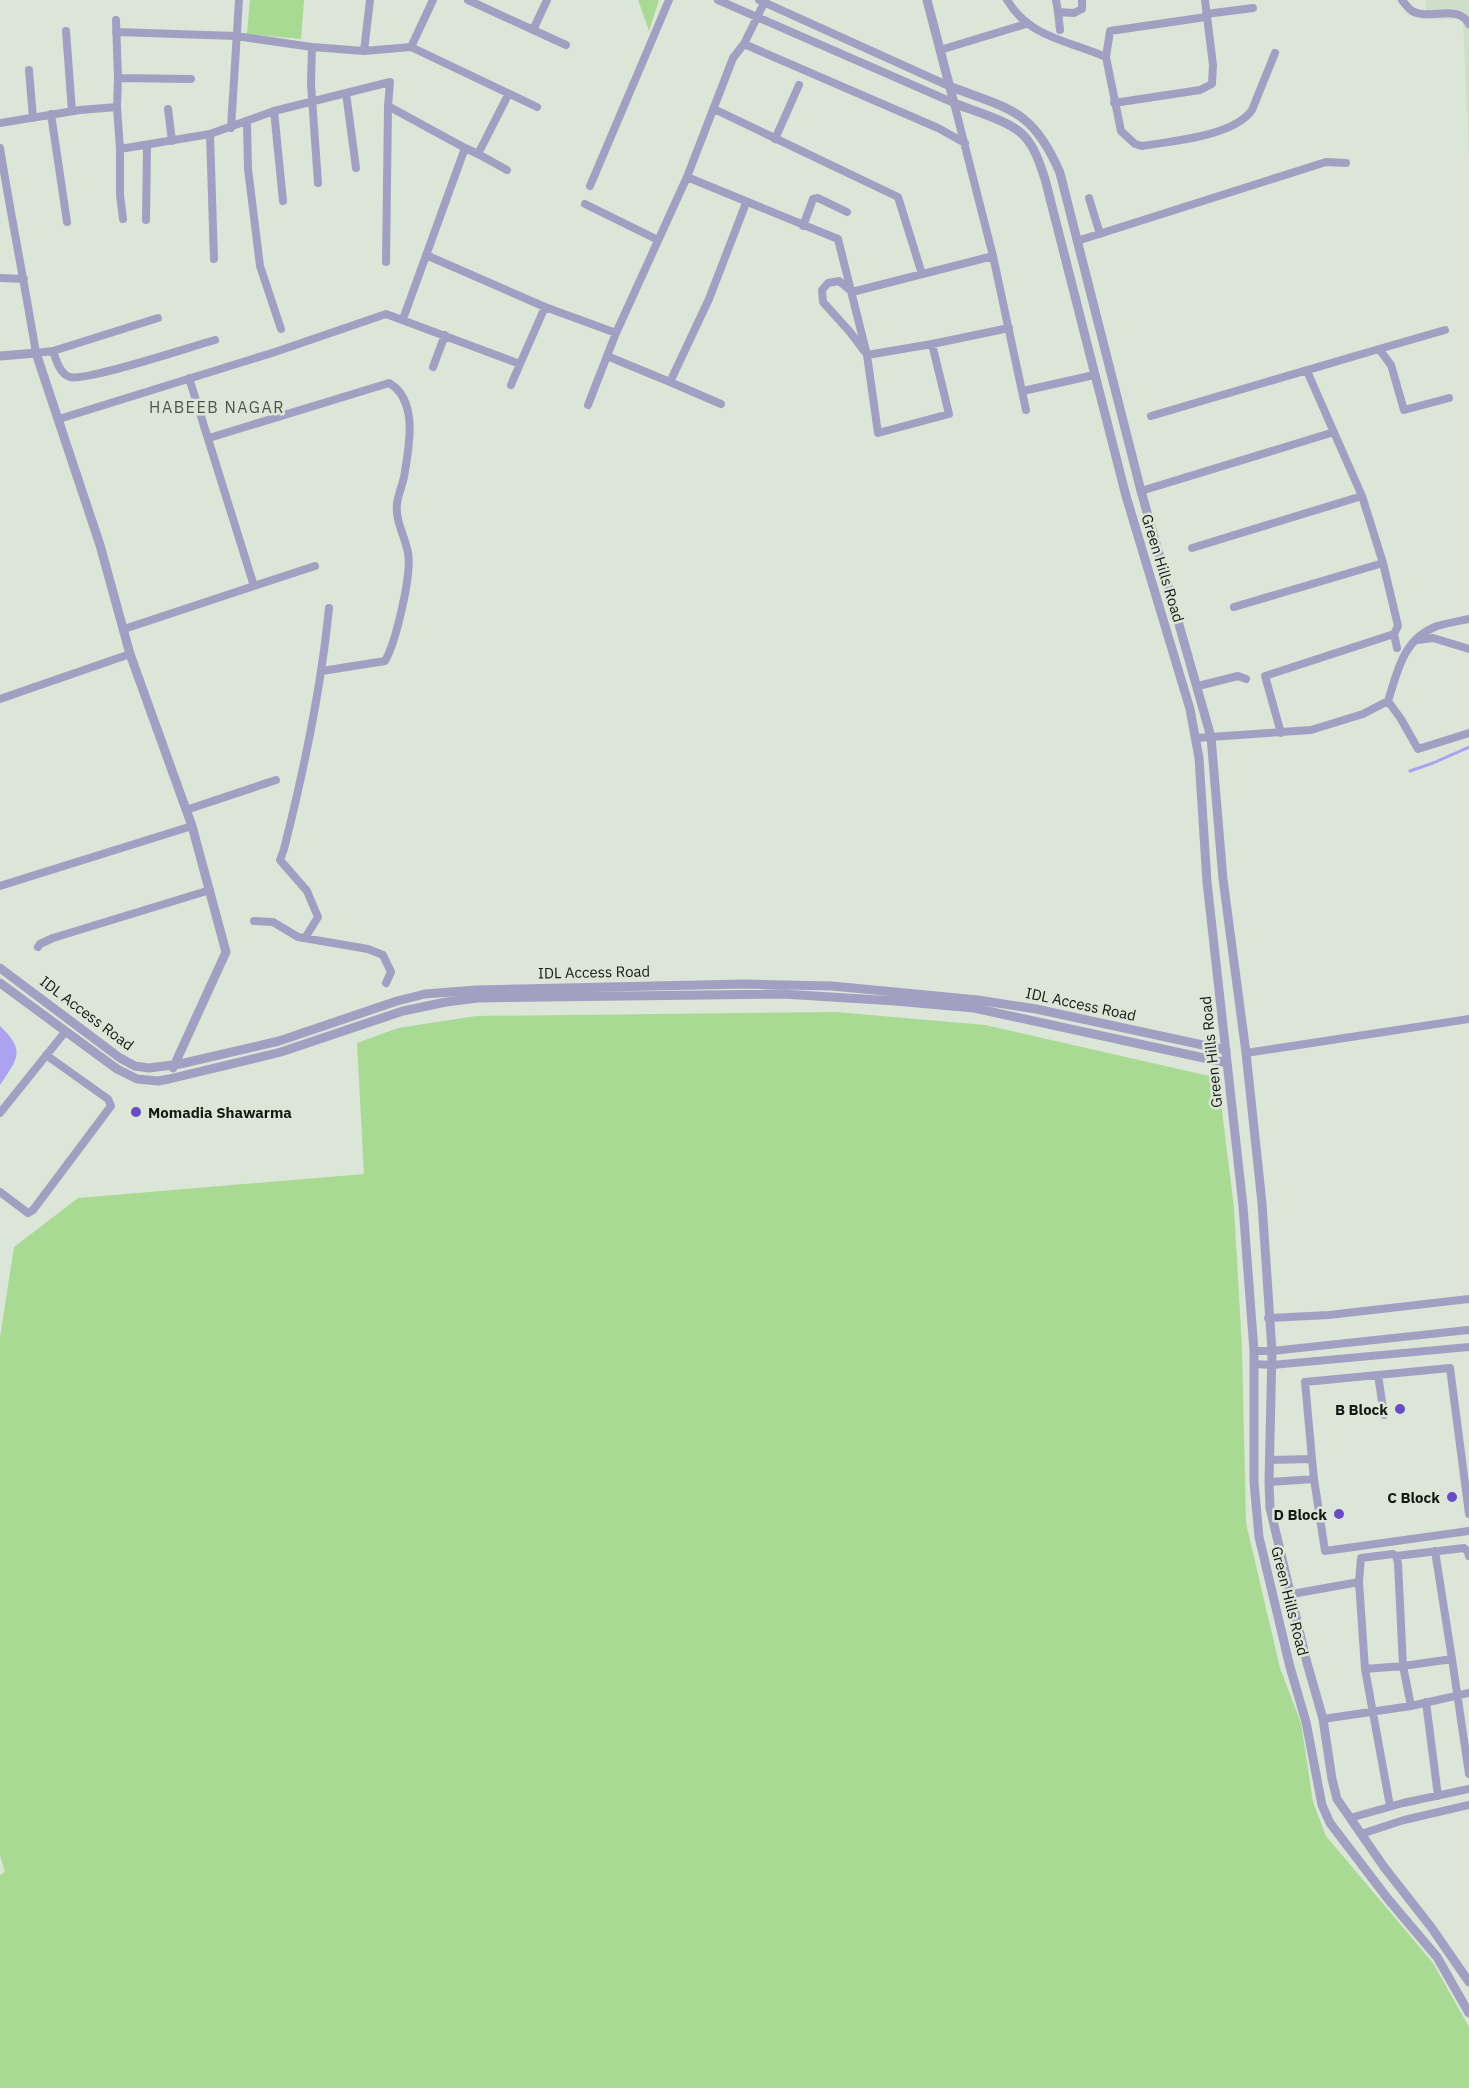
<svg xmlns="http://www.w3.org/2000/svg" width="1469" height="2088" viewBox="0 0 1469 2088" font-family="'IBM Plex Sans',sans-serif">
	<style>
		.built { fill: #cfdec9 }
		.green { fill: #a9da94 }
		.water { fill: #aca2ef }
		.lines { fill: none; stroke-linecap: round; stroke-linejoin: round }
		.stream { stroke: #aca2ef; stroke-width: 3 }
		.minor { stroke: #a2a0c2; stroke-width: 8 }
		.tertiary { stroke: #a2a0c2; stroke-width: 9 }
		.poi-dot { fill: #684cc5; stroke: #dce6d8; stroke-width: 2 }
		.labels { text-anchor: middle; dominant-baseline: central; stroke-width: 5; stroke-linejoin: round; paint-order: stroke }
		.street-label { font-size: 15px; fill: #151914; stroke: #dce6d8 }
		.poi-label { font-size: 15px; font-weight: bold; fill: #151914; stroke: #dce6d8; text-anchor: end }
		.neighbourhood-label { font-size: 16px; letter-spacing: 1.5px; fill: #4e574b; stroke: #dce6d8 }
	</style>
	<rect width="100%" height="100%" fill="#dce6d8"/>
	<path class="built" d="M1426,0H1469V158L1463,19H1426Z"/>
	<path class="green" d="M250,0H304L301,39L247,34Z
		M638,0H659L649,31Z
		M836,1012L985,1025L1218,1078L1234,1208L1242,1348L1246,1523L1280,1668L1301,1723L1313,1802L1326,1836L1433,1963L1469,2027V2088H0V1875L5,1872L0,1855V1337L14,1247L78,1198L364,1174L357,1043L398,1028L476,1016Z"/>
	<path class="water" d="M0,1026C26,1051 18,1058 0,1085Z"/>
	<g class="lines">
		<path class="stream" d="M1410,771L1433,763L1469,747"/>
		<path class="minor" d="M468,0L566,45
			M718,0L954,103L993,256L1026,410
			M759,0L949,86
			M1007,0C1031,39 1068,40 1106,57L1121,131L1135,144L1142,146C1173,141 1234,136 1252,110L1275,53
			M1056,0L1058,12L1074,13L1082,9V0
			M1402,0C1405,4 1408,8 1412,11C1429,21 1457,3 1469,24
			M1058,12L1060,30
			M1206,14L1253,8
			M116,20L118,78L117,107
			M533,30L547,0
			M66,31L72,111
			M116,32L236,36L312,47L364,51L370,0
			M744,44L938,128L965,143
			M312,47L311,84L318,183
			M411,47L537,107
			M940,50L1026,24
			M364,51L411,47L433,0
			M1106,57L1110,31L1206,17
			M29,70L33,118
			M118,78L191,79
			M346,93L356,168
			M1114,103L1200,90L1212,84L1213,65L1205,0
			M388,106L465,148L403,319
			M168,109L172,141
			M714,109L898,197L922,274
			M274,111L283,201
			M51,114L67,222
			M247,122L248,169L260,266L281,329
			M0,123L80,110L117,107L120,149L210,134L274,111L390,82L388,106L386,262
			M231,128L239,0
			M210,134L214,259
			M775,139L799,85
			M0,148C11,217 25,285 36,353L53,351L158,318
			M465,148L478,154L508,95
			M120,149V195L123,219
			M478,154L507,170
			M687,177L838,239L867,355L878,433L949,414L932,344
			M590,186L669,0
			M1089,198L1100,234
			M585,204L658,240
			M146,220L147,145
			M803,226L813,199L818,198L847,212
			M1077,241L1326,162L1346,163
			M426,255L545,307L616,333
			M0,278L24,279
			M851,291L839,281L828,283L822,290L823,302L850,332L865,352
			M852,292L993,256
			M1379,349L1445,330
			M53,351C56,360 60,374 70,377C85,382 193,346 215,340
			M867,355L932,344L1009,328
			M607,356L670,382L709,299L746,203
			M433,367L445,335
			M670,382L721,404
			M511,385L520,364
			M1023,391L1094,375
			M588,405L616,333L687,177L733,58L744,44L764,3
			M1151,416L1379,349L1391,365L1404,410L1449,398
			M59,419L275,352L386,314L520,364L545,307
			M209,438L389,383C419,400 409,448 404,477C402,486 398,495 397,504C395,521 405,536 408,553C412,574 396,642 385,661L322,671
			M1141,491L1334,432
			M1192,548L1362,496
			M254,586L315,566
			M1234,607L1383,563
			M124,629L254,586L189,378
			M1394,634L1397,648
			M1418,640L1433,638L1469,649
			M1198,686L1238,676L1246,679
			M0,699L130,654
			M1388,701L1401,719L1418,749L1469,733
			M1281,733L1265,676L1394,634L1398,626L1383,563L1362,496L1307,371
			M1196,738L1311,730L1363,714L1388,701C1398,670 1403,639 1437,626C1447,623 1459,621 1469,619
			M186,810L276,780
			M0,886L192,826
			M254,921L273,922L298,937L368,949L383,955L391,972L386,983
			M305,938L318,917L307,891L280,860L284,849C304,770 321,690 329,608
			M38,947L40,944L53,938L210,890
			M1246,1053L1469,1019
			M0,1113L65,1032
			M0,1192L28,1213L33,1210L111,1106L108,1099L46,1055
			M1268,1318L1329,1315L1469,1299
			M1254,1351H1272L1468,1330
			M1254,1364L1272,1365L1469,1347
			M1378,1375L1384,1415
			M1312,1459L1314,1479
			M1270,1460L1312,1459L1305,1382L1450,1368L1469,1514
			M1269,1482L1314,1479L1325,1551L1469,1531
			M1435,1551L1452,1659
			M1396,1556L1464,1548L1468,1552L1469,1556
			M1359,1582L1361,1558L1393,1554L1396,1556L1398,1563L1403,1666L1411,1706
			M1292,1594L1359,1582L1365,1669L1390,1806
			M1365,1669L1403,1666L1452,1659L1469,1774
			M1426,1702L1438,1796
			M1323,1719L1411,1706L1469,1693
			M1350,1818L1403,1803L1469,1789
			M1361,1834L1404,1820L1469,1805"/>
		<path class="tertiary" d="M927,0L954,103C973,111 1012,121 1025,137C1035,148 1040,164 1045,179L1126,496L1190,709L1199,758L1207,882L1243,1206L1254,1351V1482L1259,1537L1290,1667L1306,1722L1322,1805L1330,1823L1343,1840L1388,1899L1437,1957L1469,2013
			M949,86C1009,109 1033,109 1060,173L1141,491L1211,737L1223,879L1246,1053L1262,1203L1272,1351L1269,1482L1270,1508L1275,1529L1307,1663L1323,1719L1332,1779L1337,1799L1384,1867L1431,1927L1469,1982
			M0,356L36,353L100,545L130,654L192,826L226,952L173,1068
			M0,968L120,1058L135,1066L149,1068L180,1064L279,1041L397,1001L425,994L476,990L743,984L832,986L978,1000L1036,1009L1226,1050
			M0,983L117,1069L137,1079L158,1081L169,1079L281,1052L403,1011L446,1002L478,998L783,994L895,1001L974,1008L1227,1063"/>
	</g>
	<g class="poi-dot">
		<circle cx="136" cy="1112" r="6"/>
		<circle cx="1400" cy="1409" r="6"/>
		<circle cx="1452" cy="1497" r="6"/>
		<circle cx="1339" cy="1514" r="6"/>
	</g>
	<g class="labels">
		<g class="street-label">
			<text transform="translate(1163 568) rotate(73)">Green Hills Road</text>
			<text transform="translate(594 972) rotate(-1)">IDL Access Road</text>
			<text transform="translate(1081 1004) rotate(12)">IDL Access Road</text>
			<text transform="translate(87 1013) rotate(37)">IDL Access Road</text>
			<text transform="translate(1211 1052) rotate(-96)">Green Hills Road</text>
			<text transform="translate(1290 1601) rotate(76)">Green Hills Road</text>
		</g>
		<g class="poi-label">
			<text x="148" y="1112" text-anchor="start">Momadia Shawarma</text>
			<text x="1388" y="1409">B Block</text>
			<text x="1440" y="1497">C Block</text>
			<text x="1327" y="1514">D Block</text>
		</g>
		<g class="neighbourhood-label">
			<text x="217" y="407">HABEEB NAGAR</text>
		</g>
	</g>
</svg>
